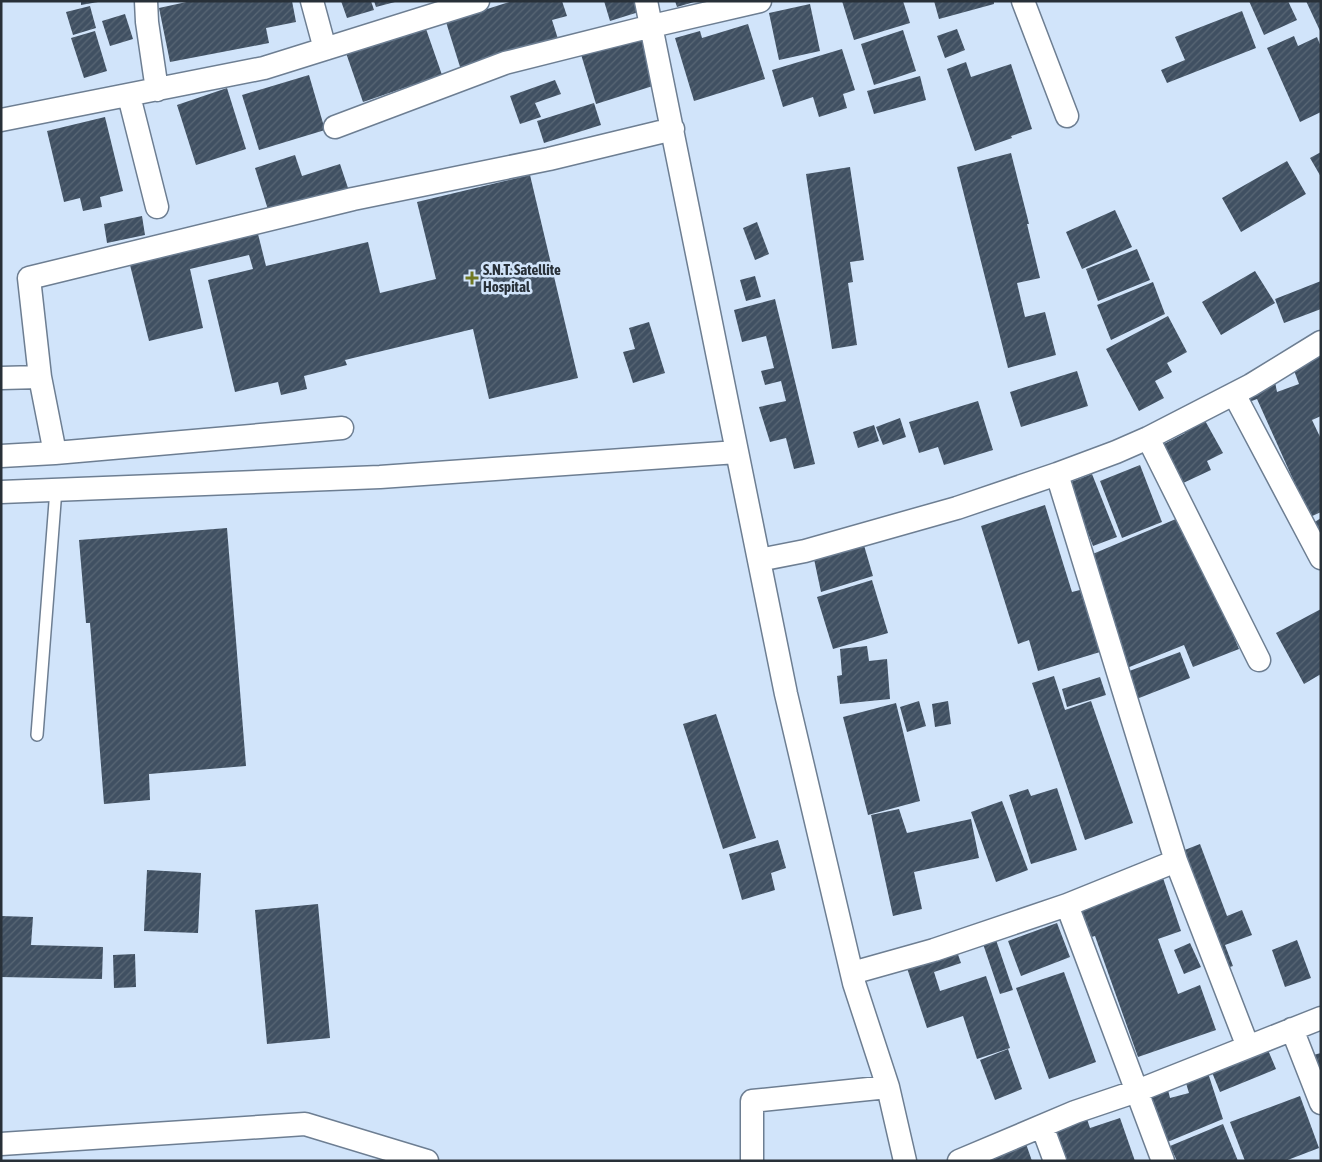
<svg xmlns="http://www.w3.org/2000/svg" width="1322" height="1162" viewBox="0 0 1322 1162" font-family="'Asap Condensed',sans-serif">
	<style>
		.building { fill: url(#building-hatch) }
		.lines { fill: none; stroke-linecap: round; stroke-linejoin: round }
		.lane-casing { stroke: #6d7e92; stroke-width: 14 }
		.street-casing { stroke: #6d7e92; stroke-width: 25 }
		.lane { stroke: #fff; stroke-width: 11 }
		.street { stroke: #fff; stroke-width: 22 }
		.poi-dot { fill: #707923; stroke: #d1e4fa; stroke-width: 2 }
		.labels { text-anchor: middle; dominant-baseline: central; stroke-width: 5; stroke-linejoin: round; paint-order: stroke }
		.poi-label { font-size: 15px; font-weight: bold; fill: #283038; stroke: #d1e4fa; text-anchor: start }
	</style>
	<defs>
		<pattern id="building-hatch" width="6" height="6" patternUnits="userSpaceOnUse" patternTransform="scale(1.25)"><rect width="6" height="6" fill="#405062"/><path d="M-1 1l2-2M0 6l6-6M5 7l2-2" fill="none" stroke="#596775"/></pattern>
	</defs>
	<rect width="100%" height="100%" fill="#d1e4fa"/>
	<path class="building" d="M81,1H98V2L81,5Z
		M191,1H292L296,22L266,28L269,43L170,62L159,8Z
		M341,1H371L374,10L347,18Z
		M374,1H394L395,2L376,7Z
		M512,1H562L567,16L552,20L558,39L461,70L446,22Z
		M604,1H639L642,11L610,21Z
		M675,1H694V2L677,7Z
		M842,1H903L910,23L854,40Z
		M934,1H994V4L939,19Z
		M1249,1H1288L1297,20L1264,35Z
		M1306,1H1321V33Z
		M810,4L820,51L779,60L769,13Z
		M90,6L96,28L73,35L66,12Z
		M1242,11L1256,48L1167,83L1161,70L1185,60L1175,37Z
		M125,14L133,39L110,46L102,21Z
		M748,24L765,79L694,101L675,38L700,31L702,38Z
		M425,26L442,75L363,102L346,53Z
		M957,29L965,50L945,58L937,36Z
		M903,30L916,71L874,85L861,44Z
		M95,31L107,71L84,78L71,38Z
		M643,32L659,84L596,104L580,51Z
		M1294,36L1298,46L1317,37L1321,47V112L1300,122L1267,48Z
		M842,49L855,90L843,94L847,108L819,117L813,97L783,107L772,70Z
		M966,62L971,77L1011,64L1032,129L1011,136L1012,138L975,151L947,69Z
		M309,75L325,130L259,150L242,95Z
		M920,76L926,100L874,114L867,91Z
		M555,80L561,94L535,103L541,117L520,124L510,96Z
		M227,88L246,149L196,165L177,105Z
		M594,103L601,125L544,143L537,121Z
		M105,117L123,191L100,197L102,207L83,211L80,198L64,202L47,131Z
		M1321,152V177L1310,158Z
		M1011,153L1029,224H1027L1040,278L1017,283L1025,317L1045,312L1056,355L1008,368L957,167Z
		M295,155L302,176L340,164L349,191L270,216L255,168Z
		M1287,161L1306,194L1241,232L1222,198Z
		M850,167L864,260L850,262L853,282L848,283L857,345L832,349L806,174Z
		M530,175L578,378L489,399L473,329L345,360L347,365L304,376L307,389L281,395L278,382L235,392L208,280L253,269L249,255L190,269L203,328L149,341L128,257L256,226L266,266L368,242L380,293L436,279L417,202Z
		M1115,210L1132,247L1082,269L1066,232Z
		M142,216L145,235L107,243L104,224Z
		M757,222L769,254L755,260L743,228Z
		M1137,249L1150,280L1098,301L1086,269Z
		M1255,271L1275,303L1221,335L1202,302Z
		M755,276L761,297L746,301L740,280Z
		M1321,281V309L1284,323L1275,299Z
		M1153,282L1165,314L1111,340L1097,305Z
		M775,299L815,464L794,469L786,438L770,442L759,407L786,401L781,381L765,385L761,371L774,368L766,336L742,342L734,310Z
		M1168,316L1187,352L1167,363L1172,372L1155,381L1164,398L1139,411L1106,349Z
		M649,322L665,373L633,383L623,352L635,349L629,328Z
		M1321,352V416L1312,420L1321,439V512L1308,518L1300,495L1257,399L1249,402L1242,394L1275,382L1277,392L1299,384L1292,365Z
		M1077,371L1088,406L1021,427L1010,392Z
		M978,401L993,450L944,465L938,447L919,453L909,422Z
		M1203,417L1223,453L1207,461L1211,470L1181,484L1162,445L1185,433L1182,427Z
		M900,418L906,437L883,445L876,427Z
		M874,425L879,441L858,448L853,432Z
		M1140,465L1162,522L1122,538L1100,481Z
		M1092,474L1117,537L1093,546L1068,483Z
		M1045,505L1072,592L1080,590L1100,652L1038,671L1029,640L1018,644L981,526Z
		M1183,516L1239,649L1193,667L1184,645L1127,668L1088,556Z
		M1321,518V537L1313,523Z
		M227,528L246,766L149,774L150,800L104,804L90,623H86L79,540Z
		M863,542L873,576L821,592L814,559Z
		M872,580L888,633L833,649L817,597Z
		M1321,609V674L1304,684L1276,633Z
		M867,646L869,661L887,659L890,699L840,704L837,676L842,675L840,649Z
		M1180,652L1190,678L1134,700L1124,673Z
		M1054,676L1065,710L1091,701L1133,823L1085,840L1032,683Z
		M1100,677L1106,695L1067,707L1062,689Z
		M919,701L926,726L907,732L900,707Z
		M948,701L951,724L935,727L932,704Z
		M896,703L920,801L868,815L843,717Z
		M716,714L756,838L723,849L683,724Z
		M1057,788L1077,850L1031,864L1009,795L1028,789L1031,796Z
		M1002,801L1028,870L996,882L971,812Z
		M899,809L907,833L971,819L979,858L914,872L922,909L893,916L871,815Z
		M778,840L786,868L771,873L775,890L742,900L729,854Z
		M1200,844L1227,916L1242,910L1252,935L1225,945L1233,966L1221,970L1177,853Z
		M147,870L201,873L198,933L144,931Z
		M1162,875L1181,931L1158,939L1178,994L1200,985L1216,1030L1138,1057L1095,936L1088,938L1076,905Z
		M318,904L330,1038L267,1044L255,910Z
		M1,916L33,917L31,945L103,947L102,979L1,977Z
		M1057,923L1070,957L1021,976L1008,941Z
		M995,937L1013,990L1000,994L982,941Z
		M1297,940L1311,978L1285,987L1272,950Z
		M1190,943L1201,967L1184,974L1174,950Z
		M955,946L961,963L934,972L940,991L986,976L1010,1048L977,1059L963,1016L927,1028L905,962Z
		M135,954L136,987L114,988L113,955Z
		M1064,972L1096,1062L1049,1079L1016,988Z
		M1265,1043L1276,1069L1220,1092L1209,1065Z
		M1008,1049L1022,1089L995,1100L980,1060Z
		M1321,1053V1080L1313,1055Z
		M1208,1073L1223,1119L1165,1143L1151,1095L1168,1090L1170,1098L1189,1093L1185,1080Z
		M1300,1096L1319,1148L1285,1161H1245L1230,1122Z
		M1120,1118L1135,1161H1064L1053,1131L1087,1119L1090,1128Z
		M1223,1124L1238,1161H1177L1170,1146Z
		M1025,1141L1032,1161H969Z"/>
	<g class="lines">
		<g class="lane-casing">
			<path id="lane" d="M37,735L56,489"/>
		</g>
		<g class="street-casing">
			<path id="street" d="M146,1L147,22L157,90
				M312,1L325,49
				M646,1L786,694L854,983L888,1087L905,1161
				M1023,1L1067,116
				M129,96L157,207
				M1,120L264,68L478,1
				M335,127L505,63L652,26L760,1
				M1,378L40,377L29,278L353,199L549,159L673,129
				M1234,394L1321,558
				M1148,438L1259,660
				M55,453L342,428
				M1,456L55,453L40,377
				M1057,474L1176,861
				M1,492L380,477L737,452
				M759,560L805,551L957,508L1057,474L1116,452L1148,438L1251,385L1321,342
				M852,973L934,950L1067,905
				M1292,1029L1321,1103
				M1042,1126L1055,1161
				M1,1144L305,1124L427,1161
				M752,1161V1101L888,1087
				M959,1161L1075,1112L1137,1091L1321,1018
				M1163,1161L1067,905L1176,861L1248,1047"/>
		</g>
		<use href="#lane" class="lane"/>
		<use href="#street" class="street"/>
	</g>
	<path class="poi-dot" d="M469.5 270.5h5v5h5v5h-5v5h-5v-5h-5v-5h5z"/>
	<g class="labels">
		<g class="poi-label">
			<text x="483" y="269">S.N.T. Satellite<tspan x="483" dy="17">Hospital</tspan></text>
		</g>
	</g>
	<rect width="1322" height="1162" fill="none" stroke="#283038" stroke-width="5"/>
</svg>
